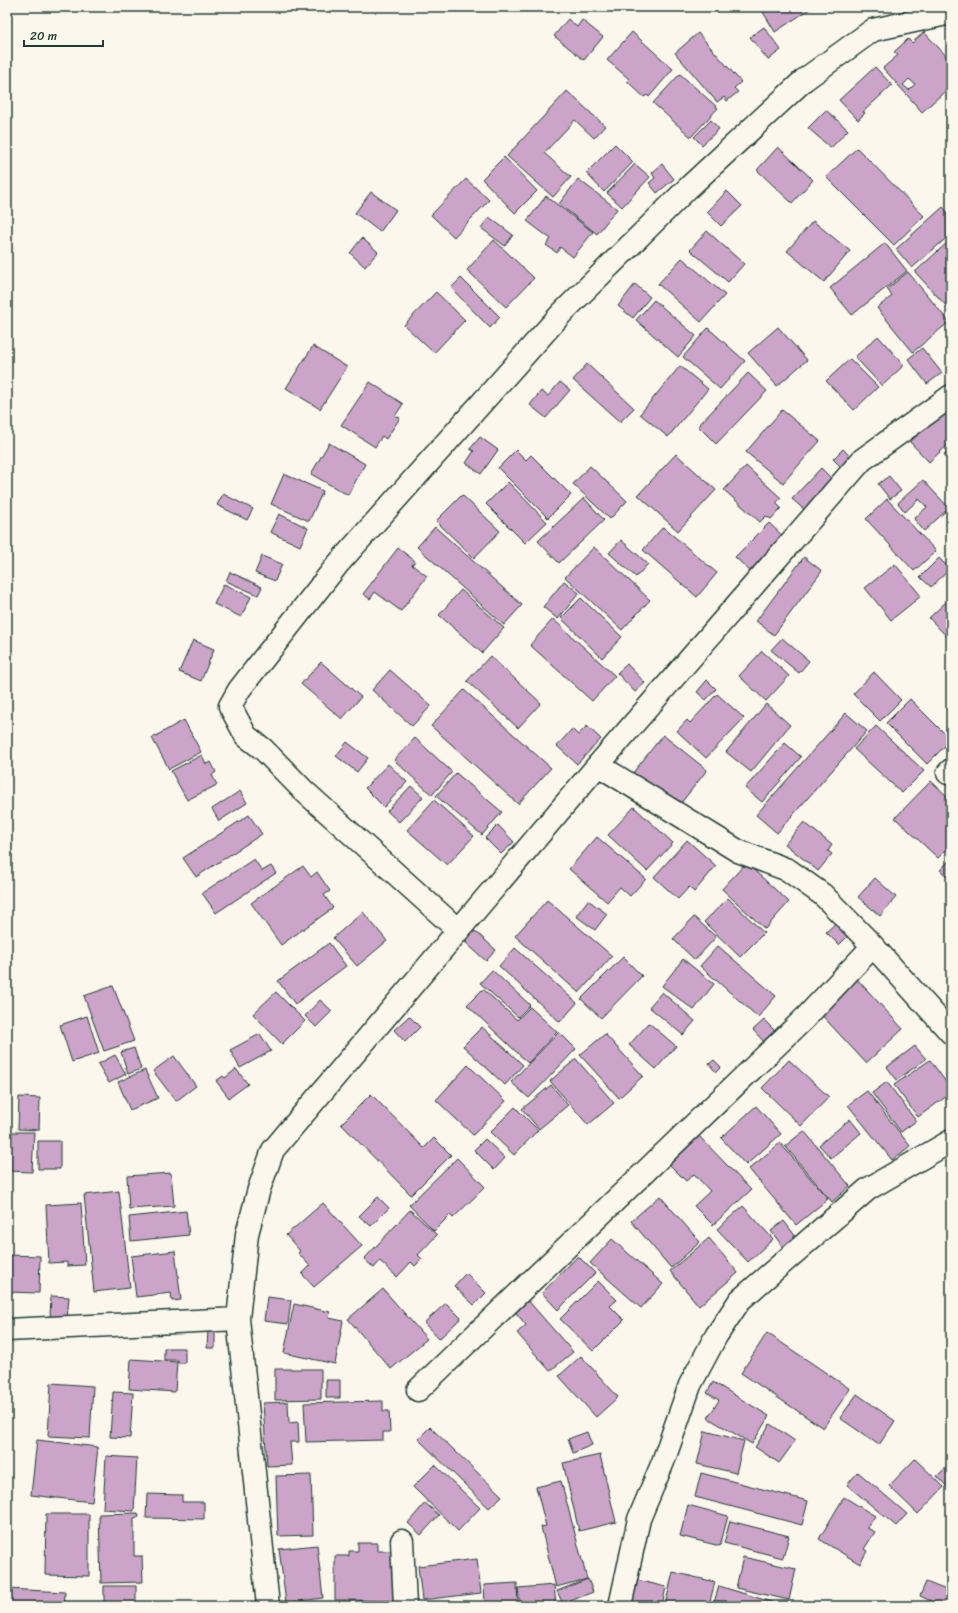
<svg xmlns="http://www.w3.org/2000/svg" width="958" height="1613" viewBox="0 0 958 1613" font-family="Sriracha,sans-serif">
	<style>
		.building { fill: #cca4ca; stroke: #1f3d34; fill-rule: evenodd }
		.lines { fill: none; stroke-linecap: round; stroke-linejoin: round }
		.minor-casing { stroke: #1f3d34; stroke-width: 25 }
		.minor { stroke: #fbf7ec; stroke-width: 22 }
	</style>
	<rect width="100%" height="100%" fill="#fbf7ec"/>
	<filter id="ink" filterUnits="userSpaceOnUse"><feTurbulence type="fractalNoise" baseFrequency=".025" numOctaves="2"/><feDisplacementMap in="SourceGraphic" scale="8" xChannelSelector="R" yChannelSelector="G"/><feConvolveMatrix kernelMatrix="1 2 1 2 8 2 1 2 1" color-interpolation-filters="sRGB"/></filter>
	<g filter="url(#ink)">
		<path class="building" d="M760,7H809L810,9L775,32Z
			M568,19L577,27L582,20L603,37L584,60L554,36Z
			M764,27L781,50L768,60L750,37Z
			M632,32L673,69L649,97L647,95L644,97L627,81L629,79L607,60Z
			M924,32L951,61V86L922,112L883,68L898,55L894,52L908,39L912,43ZM909,79L915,84L909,90L903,85Z
			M698,33L741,82L734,88L738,92L727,101L724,97L717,102L675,53Z
			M875,67L892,85L863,112L865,113L858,120L839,100Z
			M680,74L718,108L691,137L653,103Z
			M567,91L605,126L594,138L575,120L544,153L571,177L553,197L507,156Z
			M826,110L848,130L831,148L808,128Z
			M711,120L719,129L702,145L694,137Z
			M615,144L633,162L604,192L586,173Z
			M778,147L813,180L792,203L757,170Z
			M857,148L924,216L894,245L826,177Z
			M504,157L537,191L515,213L482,179Z
			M635,164L650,177L622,207L607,193Z
			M662,164L674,179L657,193L649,183L655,178L652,173Z
			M466,179L489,200L454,237L431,215Z
			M578,179L617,209L597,234L559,204Z
			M727,191L742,206L721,226L707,212Z
			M371,192L396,210L380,232L355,213Z
			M546,196L593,232L573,257L560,247L557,253L546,245L551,239L527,221Z
			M943,207L951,216V234L912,268L896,249Z
			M489,217L513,235L505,246L481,228Z
			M813,221L850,251L824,282L787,251Z
			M707,231L744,264L728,282L690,250Z
			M362,238L378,252L365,267L350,253Z
			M494,240L534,278L506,307L467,270Z
			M949,241L951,243V309L950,310L915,272Z
			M885,243L907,271L852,315L830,288Z
			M682,258L725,295L701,322L658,284Z
			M908,272L949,322L913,352L877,308L892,296L887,289Z
			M461,278L500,317L490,328L451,288Z
			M635,284L650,297L633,318L618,306Z
			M436,292L465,320L434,353L404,325Z
			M654,300L696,336L678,357L636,320Z
			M778,327L807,360L777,386L748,353Z
			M708,328L745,361L720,389L683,357Z
			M878,336L904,365L882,386L855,357Z
			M313,346L347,367L320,409L286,388Z
			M922,348L942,373L927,384L908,359Z
			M850,359L878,387L854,410L826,381Z
			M587,364L634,408L620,422L573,380Z
			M680,366L708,389L668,437L640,414Z
			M748,373L767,391L716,444L698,426Z
			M370,382L403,404L395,416L400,418L386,439L382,436L375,447L341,425Z
			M560,382L570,390L546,418L530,405L541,391L548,396Z
			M950,405L951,442L929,462L910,442Z
			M782,410L820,441L783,483L746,452Z
			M480,437L498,450L481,474L466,463L474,451L470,449Z
			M329,443L365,464L348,495L311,474Z
			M951,448V463L944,454Z
			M843,449L853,460L843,469L833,459Z
			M516,450L526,460L531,455L571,495L548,518L498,468Z
			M676,454L716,490L678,531L638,495Z
			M590,466L627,501L610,519L573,484Z
			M746,466L781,498L776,503L781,508L771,519L766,516L760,522L724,490Z
			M821,468L835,482L807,512L792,499Z
			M284,474L323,491L309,521L271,504Z
			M889,476L901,491L890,499L878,484Z
			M923,480L949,508L924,531L914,519L927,507L919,499L905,512L898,503Z
			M508,482L547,522L525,543L486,504Z
			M223,494L253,509L247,520L217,505Z
			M462,495L500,531L474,558L436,521Z
			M584,498L604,520L559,563L538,541Z
			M887,499L936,551L914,571L866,519Z
			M279,514L308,528L300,546L270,532Z
			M769,523L787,540L753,574L735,557Z
			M435,527L522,605L504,625L417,547Z
			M663,527L717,573L697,597L643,550Z
			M621,540L648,564L636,577L609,553Z
			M594,547L650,600L622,630L565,577Z
			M398,548L415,561L412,565L427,576L401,611L375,592L370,599L363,594Z
			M262,556L282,564L275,581L255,573Z
			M804,557L822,571L774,635L756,621Z
			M939,558L950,569L931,587L920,577Z
			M895,564L921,596L891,620L865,588Z
			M230,572L262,587L258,595L226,581Z
			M564,581L579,593L558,619L543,607Z
			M224,584L251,597L241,617L214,604Z
			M461,590L504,628L482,653L439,615Z
			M581,598L622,637L602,658L561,618Z
			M949,599L951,601V641L929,618Z
			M553,619L615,676L592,701L530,645Z
			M782,638L809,661L799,673L771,650Z
			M193,640L214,649L201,681L179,672Z
			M762,651L789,676L766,701L739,676Z
			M490,656L541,703L518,728L467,681Z
			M321,662L361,697L342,719L301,684Z
			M627,664L645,683L635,692L617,673Z
			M390,670L431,706L412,726L372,690Z
			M874,672L901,700L880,721L853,694Z
			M707,680L716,689L706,700L697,692Z
			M464,690L551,768L518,804L431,726Z
			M717,694L744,718L706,758L677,731L687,720L690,723Z
			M910,699L951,740L927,764L886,723Z
			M766,704L790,725L751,772L726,752Z
			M846,713L867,731L777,833L756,815Z
			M184,720L201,752L169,769L152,738Z
			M587,726L601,739L577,764L557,746L572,729L578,735Z
			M876,726L924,771L902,793L854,749Z
			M663,735L707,770L677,808L632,774Z
			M415,738L452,772L432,795L394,760Z
			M347,742L368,758L357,772L336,756Z
			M785,743L801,757L762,802L745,788Z
			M202,755L206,764L211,762L216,772L212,775L217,785L187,800L171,771Z
			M388,764L407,782L384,807L365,788Z
			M456,773L502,812L482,835L436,796Z
			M931,781L951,800V845L938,858L895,818Z
			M411,786L423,797L399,822L387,811Z
			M240,791L247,803L219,821L212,809Z
			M434,800L474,836L447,865L407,830Z
			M634,807L673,843L647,871L608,835Z
			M249,815L262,834L196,877L183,858Z
			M804,822L832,845L828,851L832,854L818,871L785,844Z
			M498,825L514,842L501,854L485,838Z
			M597,837L646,879L630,896L620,887L607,902L569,869Z
			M687,840L716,866L694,892L689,887L678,899L654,877Z
			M254,859L262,871L271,866L276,873L216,913L202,893Z
			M951,859V880L940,870Z
			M746,863L789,902L765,929L722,889Z
			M303,866L311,877L317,872L330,891L324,895L333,908L281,945L251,903Z
			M875,878L896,897L880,916L858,897Z
			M728,898L764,933L740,957L704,922Z
			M547,900L612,956L579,993L515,936Z
			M588,900L607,914L595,930L576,916Z
			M363,912L387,941L357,966L333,938Z
			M694,917L716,937L695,960L673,939Z
			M837,922L849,935L839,945L826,932Z
			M475,931L496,950L486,961L465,942Z
			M329,943L346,966L295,1004L278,981Z
			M718,946L776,996L758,1017L700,966Z
			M515,948L577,1003L560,1022L499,966Z
			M623,957L642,976L601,1018L581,999Z
			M683,959L714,984L694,1010L662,986Z
			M492,970L530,1005L518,1017L480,983Z
			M855,977L903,1029L866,1063L818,1011Z
			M113,986L134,1041L104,1051L84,996Z
			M483,989L517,1020L530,1007L557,1032L528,1063L467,1005Z
			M276,992L305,1021L282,1044L253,1014Z
			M662,992L695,1021L683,1035L649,1007Z
			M320,1000L332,1011L316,1027L305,1016Z
			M87,1016L99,1053L72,1062L60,1025Z
			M409,1016L420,1027L405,1042L394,1030Z
			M764,1020L778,1034L767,1045L753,1030Z
			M649,1023L676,1046L656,1069L629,1045Z
			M482,1027L523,1065L505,1085L463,1046Z
			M559,1032L576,1049L529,1098L511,1082Z
			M260,1034L271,1051L240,1068L230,1050Z
			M605,1034L643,1076L619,1098L580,1055Z
			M915,1046L926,1059L897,1080L887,1067Z
			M134,1048L141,1069L128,1074L121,1052Z
			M115,1055L126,1074L109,1083L98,1064Z
			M174,1056L196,1086L176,1101L153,1071Z
			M576,1059L614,1103L588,1125L550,1081Z
			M714,1060L721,1067L716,1072L709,1064Z
			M789,1060L829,1097L801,1126L762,1088Z
			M930,1060L951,1089V1093L918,1117L894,1085Z
			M468,1065L506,1101L473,1135L436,1100Z
			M236,1069L248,1084L229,1098L216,1081L223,1076L225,1078Z
			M145,1070L158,1098L130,1110L118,1082Z
			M887,1082L916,1121L901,1132L872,1093Z
			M551,1085L568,1105L539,1129L522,1109Z
			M867,1091L910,1146L892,1160L848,1105Z
			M371,1094L424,1148L434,1138L451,1155L411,1195L341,1124Z
			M19,1097L40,1098L39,1130L18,1129Z
			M756,1106L781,1134L746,1165L721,1138Z
			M515,1107L538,1130L514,1155L490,1132Z
			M850,1119L861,1133L831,1158L819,1145Z
			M804,1131L850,1186L832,1202L785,1146Z
			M7,1132H34L32,1172L7,1171Z
			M698,1135L751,1190L713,1225L694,1206L710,1191L694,1174L686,1181L668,1163Z
			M485,1139L505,1158L494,1170L474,1150Z
			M38,1141H60V1169H38Z
			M780,1143L828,1199L796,1225L749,1169Z
			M457,1158L485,1187L453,1218L450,1215L434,1231L409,1205Z
			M171,1173L174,1206L129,1209L127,1176Z
			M119,1191L130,1288L94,1292L84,1195Z
			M660,1196L700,1242L671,1268L631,1221Z
			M378,1197L389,1208L371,1226L359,1216Z
			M81,1203L85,1265L67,1266V1262L49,1263L46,1205Z
			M323,1203L362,1246L314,1287L302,1274L310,1266L298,1253L300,1251L286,1235Z
			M743,1206L773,1239L748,1262L717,1229Z
			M410,1210L437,1235L418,1255L422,1259L415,1266L411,1262L397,1277L380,1261L374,1268L364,1259Z
			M186,1211L189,1235L131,1241L129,1217Z
			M784,1221L799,1241L786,1251L771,1231Z
			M709,1238L738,1273L699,1306L670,1271Z
			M612,1239L663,1284L641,1308L590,1263Z
			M175,1251L181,1300L172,1301L171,1293L136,1297L131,1256Z
			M7,1255L40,1256L39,1293L7,1292Z
			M578,1256L595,1273L558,1310L542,1293Z
			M466,1273L486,1293L474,1305L454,1286Z
			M598,1281L617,1300L610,1306L624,1320L593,1351L560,1319Z
			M383,1289L427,1339L391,1369L348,1319Z
			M51,1296L69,1297L67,1319L50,1318Z
			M267,1297L291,1300L288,1324L264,1321Z
			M525,1297L573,1352L550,1371L517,1333L526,1325L512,1308Z
			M446,1303L461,1318L439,1339L424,1323Z
			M294,1304L330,1312L329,1318L343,1321L335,1364L284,1353Z
			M208,1330H215V1348H207Z
			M767,1333L850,1389L823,1428L741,1373Z
			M164,1348H185V1363H178V1360H164Z
			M581,1356L618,1397L596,1417L559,1376Z
			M131,1359L177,1362L175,1392L129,1389Z
			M275,1369H321V1399L275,1400Z
			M326,1380H340V1398H326Z
			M713,1382L769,1416L752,1444L708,1418L719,1400L707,1393Z
			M51,1383L93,1386L90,1438L48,1436Z
			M113,1392L133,1393L130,1438L110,1437Z
			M857,1394L895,1421L879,1445L840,1418Z
			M383,1401V1411H389L390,1432H383V1440L306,1442L304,1403Z
			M288,1402L289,1423L298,1422L299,1442H290L292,1465L267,1466L263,1403Z
			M770,1424L795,1441L779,1463L755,1447Z
			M430,1427L502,1496L489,1508L418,1439Z
			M705,1431L744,1441L736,1473L697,1464Z
			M587,1432L592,1445L573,1453L568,1439Z
			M37,1440L98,1447L92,1502L31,1495Z
			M600,1455L616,1522L579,1531L563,1463Z
			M106,1456L137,1458L134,1511L103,1509Z
			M915,1459L944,1487L918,1514L889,1486Z
			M951,1463V1491L937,1476Z
			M435,1465L480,1508L458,1531L413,1487Z
			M858,1472L907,1514L896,1526L847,1485Z
			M701,1473L808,1501L802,1525L695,1497Z
			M311,1475L313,1535L278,1536L276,1476Z
			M561,1481L587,1579L556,1587L541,1527L546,1526L536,1487Z
			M147,1494L182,1495V1502H204V1519L146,1518Z
			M844,1497L875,1516L867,1528L875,1532L864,1549L867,1551L860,1564L819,1539Z
			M425,1503L439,1515L421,1535L408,1523Z
			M688,1505L728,1516L720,1546L680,1536Z
			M138,1513L139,1517L134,1518V1556H142L143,1582L101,1583L99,1514Z
			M46,1514H89V1576L45,1575Z
			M730,1521L789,1536L783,1558L724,1543Z
			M358,1543H377V1551H399L398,1601L335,1600V1556H349V1551H358Z
			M317,1545L323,1598L286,1603L279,1549Z
			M743,1557L796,1569L789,1600L736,1588Z
			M477,1559L481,1593L422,1600L418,1566Z
			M673,1572L715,1582L709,1605L703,1604V1606H665Z
			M588,1579L593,1592L563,1604L557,1591Z
			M637,1580L666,1587L662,1606H631Z
			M926,1582L951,1592V1606H942L920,1596Z
			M517,1583L518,1606H485L484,1585Z
			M554,1585L556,1606H520L518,1588Z
			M104,1586H136V1604L104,1605Z
			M719,1586L781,1605L780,1606H713Z
			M7,1589L65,1592L64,1606H7Z"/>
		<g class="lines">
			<g class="minor-casing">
				<path id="minor" d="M598,765L738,851L788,870L823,895L873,946L951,1033
					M948,773L951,770
					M458,930L304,791L263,749L246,736L230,706L239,690L253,672L338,564L561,314L688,188L804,80L873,30L951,13
					M7,1330L238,1319
					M418,1390L805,1018L873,946
					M402,1541L405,1606
					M268,1606L238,1319L247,1234L259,1189L273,1150L598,765L862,460L951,396
					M620,1606L639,1519L663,1462L690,1385L716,1336L740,1300L868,1189L951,1141"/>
			</g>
			<use href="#minor" class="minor"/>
		</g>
	</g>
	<rect width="958" height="1613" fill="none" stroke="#fbf7ec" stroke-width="24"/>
	<rect x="12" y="12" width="934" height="1589" fill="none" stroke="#1f3d34" stroke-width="1.5" filter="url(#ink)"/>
	<path d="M24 40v6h79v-6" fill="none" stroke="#1f3d34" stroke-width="2"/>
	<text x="30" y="40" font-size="12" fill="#1f3d34" stroke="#fbf7ec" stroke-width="3" paint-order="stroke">20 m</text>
</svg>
